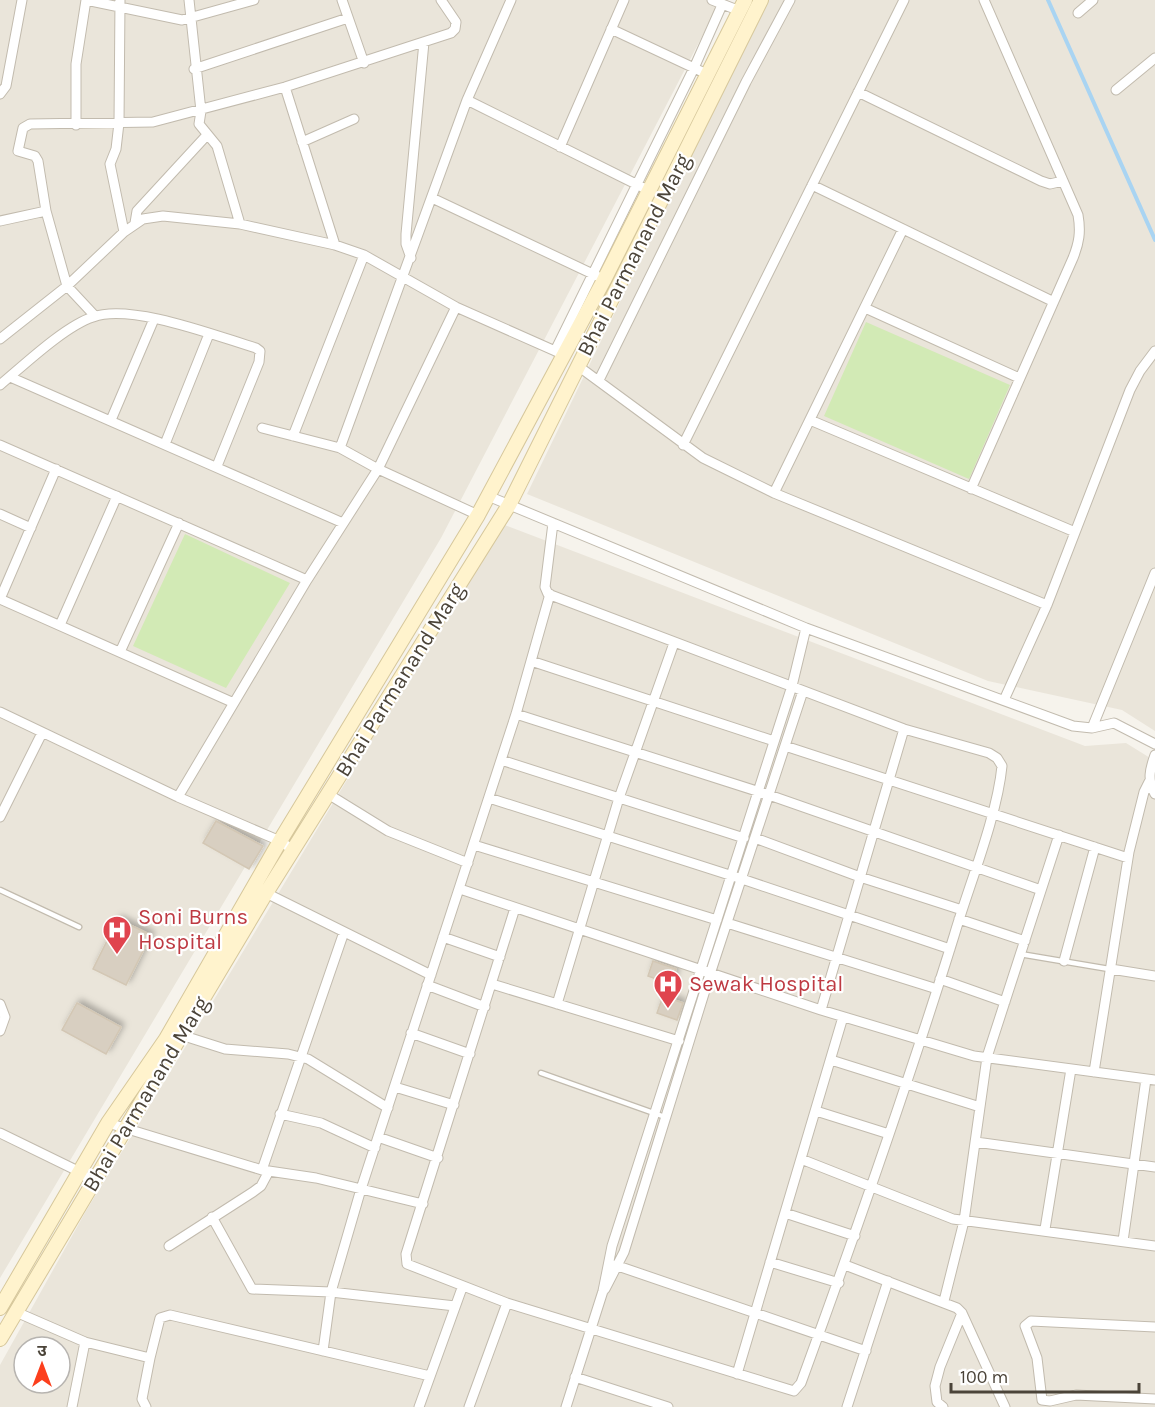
<svg xmlns="http://www.w3.org/2000/svg" width="1155" height="1407" viewBox="0 0 1155 1407" font-family="Karla,'Noto Sans Devanagari',sans-serif">
	<style>
		.residential { fill: #eae5da; fill-rule: evenodd }
		.green { fill: #d2eab5 }
		.lines { fill: none; stroke-linecap: round; stroke-linejoin: round }
		.stream { stroke: #a9d4f2; stroke-width: 4 }
		.building { fill: #d8cfc1; stroke: #d3c7b4; stroke-width: 1.5; filter: url(#shadow) }
		.lane-casing { stroke: #c2bbae; stroke-width: 7 }
		.street-casing { stroke: #c2bbae; stroke-width: 11 }
		.secondary-casing { stroke: #d6c79b; stroke-width: 16 }
		.lane { stroke: #fff; stroke-width: 4.5 }
		.street { stroke: #fff; stroke-width: 9 }
		.secondary { stroke: #fff3cd; stroke-width: 14 }
		.labels { text-anchor: middle; dominant-baseline: central; stroke-width: 4.5; stroke-linejoin: round; paint-order: stroke }
		.street-label { font-size: 22px; fill: #4b4439; stroke: #fff }
		.health-label { font-size: 22px; fill: #be3a42; stroke: #fff; text-anchor: start }
	</style>
	<defs>
		<filter id="shadow"><feDropShadow dx="3.5" dy="-3.5" stdDeviation="3" flood-color="#0004"/></filter>
	</defs>
	<rect width="100%" height="100%" fill="#f6f3ec"/>
	<path class="residential" d="M0,0H721L441,538L0,1278Z
		M766,0H1155V731L1122,710L988,681L527,494Z
		M502,524L1085,746L1126,743L1155,761V1407H0V1365L86,1211ZM24,1347H60V1383H24Z"/>
	<path class="green" d="M866,322L1010,385L969,479L824,416Z
		M185,534L290,583L226,688L133,646Z"/>
	<g class="lines">
		<path class="stream" d="M1048,0L1155,240"/>
	</g>
	<path class="building" d="M216,821L263,846L249,869L203,843Z
		M118,919L151,935L126,985L93,969Z
		M653,961L676,969L671,984L648,976Z
		M663,996L683,1003L677,1020L657,1013Z
		M77,1003L121,1027L106,1054L62,1030Z"/>
	<g class="lines">
		<g class="lane-casing">
			<path id="lane" d="M0,890L79,927
				M1020,954L1109,969
				M541,1073L665,1117"/>
		</g>
		<g class="street-casing">
			<path id="street" d="M86,0L182,20L254,0
				M120,0L119,123L116,149L110,164L124,232
				M189,0L201,111L199,124L217,146L240,224
				M342,0L364,63
				M712,0L740,11
				M1078,13L1093,0
				M611,29L709,75
				M194,69L348,18
				M285,87L335,245
				M1116,90L1155,58
				M858,92L1041,181L1050,184L1063,181
				M0,94L6,86L22,0
				M467,100L650,191
				M76,125V64L86,0
				M302,142L354,119
				M560,147L624,0
				M812,185L1052,301
				M432,198L597,276
				M0,221L46,211
				M135,223L137,211L207,135
				M411,258L406,244V234L424,42
				M865,308L1019,378
				M95,316L67,286L46,211L38,161L35,156L18,151L23,128L30,124L153,122L285,87L451,33L455,29L456,22L441,0
				M0,339L67,286L124,232L143,219L163,216L240,224L335,245L364,255L456,307L562,354
				M555,351L694,68L722,5
				M578,366L703,458L774,493L1047,605
				M10,377L343,523
				M599,380L746,82L790,0
				M0,385C24,365 65,326 93,317C131,303 216,336 256,348L260,351L259,362L217,466
				M111,420L154,319
				M810,420L1075,532
				M262,428L340,448L378,469L478,515
				M293,436L364,255
				M165,444L209,334
				M0,445L307,580
				M683,445L904,0
				M340,448L467,100L511,0
				M971,489L1073,258C1079,243 1081,232 1078,215L984,0
				M774,493L903,229
				M488,496L806,628L1073,726L1092,728L1114,723L1155,744
				M0,514L31,528
				M0,599L234,703
				M0,599L56,469
				M60,625L117,496
				M120,652L179,523
				M531,661L774,741
				M1004,700L1047,605L1130,390L1140,371L1155,351
				M0,712L178,797L280,841L293,850
				M516,714L769,795L1041,890
				M1092,728L1155,573
				M785,746L1128,858
				M1155,755C1150,769 1147,780 1155,794
				M501,760L744,838
				M328,794L388,831L468,863
				M178,797L307,580L378,469L456,307
				M489,798L742,879L950,949
				M0,817L42,733
				M755,838L860,877L962,910
				M474,845L717,920
				M460,889L821,1010L974,1056L1155,1080
				M266,893L431,975
				M515,908L406,1254L407,1264L507,1303L794,1391L801,1383C855,1235 907,1087 954,936C969,885 997,817 1002,766L997,758L989,753L904,729L548,594L545,587L553,523
				M959,919L1025,941
				M727,923L937,989
				M443,937L500,957
				M1064,961L1095,847
				M1111,969L1155,976
				M940,979L1005,1002
				M492,984L679,1041
				M427,985L485,1007
				M0,1004L5,1017L0,1031
				M557,1004L619,798L674,643
				M821,1010L904,729
				M411,1033L470,1054
				M181,1035L225,1049L288,1054L308,1059L388,1108
				M831,1060L980,1107
				M1094,1072L1129,852L1144,792L1149,782
				M395,1087L454,1105
				M816,1111L889,1134
				M280,1114L321,1123L375,1148
				M108,1123L262,1170L316,1178L423,1204
				M0,1133L80,1172L93,1183
				M378,1137L438,1158
				M976,1142L1155,1167
				M801,1159L953,1219L1155,1246
				M262,1170L344,932
				M785,1213L855,1236
				M212,1217L252,1289L331,1292L455,1306
				M1045,1229L1071,1069
				M1123,1241L1146,1079
				M169,1246L253,1192L261,1186L269,1171
				M770,1262L839,1283
				M615,1265L866,1351
				M845,1265L957,1308L962,1313L1005,1407
				M605,1289L624,1252L711,971L803,691
				M944,1301L964,1221L987,1057L1059,835
				M16,1312L85,1342L150,1358L142,1399L146,1407
				M1155,1327L1031,1321L1025,1326L1037,1358L1042,1400L1050,1401L1076,1395L1155,1399
				M323,1351L331,1292L361,1189L516,714L550,594
				M150,1358L160,1318L170,1315L430,1376
				M737,1374L843,1017
				M575,1377L668,1407
				M72,1407L85,1342
				M419,1407L462,1288
				M469,1407L507,1303
				M566,1407L603,1291L612,1246L792,686L806,628
				M847,1407L888,1281
				M943,1407L937,1402L935,1386L940,1367L962,1313"/>
		</g>
		<g class="secondary-casing">
			<path id="secondary" d="M0,1308L108,1123L166,1039L280,841L478,515L604,280L745,0
				M0,1339L266,893L509,505L761,0"/>
		</g>
		<use href="#lane" class="lane"/>
		<use href="#street" class="street"/>
		<use href="#secondary" class="secondary"/>
	</g>
	<defs>
		<g id="hospital-pin" transform="scale(1.5)"><path d="M0 17L-7.5 6A9.5 9.5 0 1 1 7.5 6Z" fill="#e0444e" stroke="#fff"/><path d="M-5-5h3v3.5h4V-5h3V5h-3V1.5h-4V5h-3Z" fill="#fff"/></g>
	</defs>
	<g fill-rule="evenodd">
		<use href="#hospital-pin" x="117" y="930"/>
		<use href="#hospital-pin" x="668" y="984"/>
	</g>
	<g class="labels">
		<g class="street-label">
			<text transform="translate(634 255) rotate(-63)">Bhai Parmanand Marg</text>
			<text transform="translate(400 680) rotate(-58)">Bhai Parmanand Marg</text>
			<text transform="translate(146 1094) rotate(-59)">Bhai Parmanand Marg</text>
		</g>
		<g class="health-label">
			<text x="138" y="917">Soni Burns<tspan x="138" dy="25">Hospital</tspan></text>
			<text x="689" y="984">Sewak Hospital</text>
		</g>
	</g>
	<g transform="translate(42 1365)"><circle r="28" fill="#ffffff" stroke="#b7b4b0" stroke-width="1.5"/>
	<path d="M0-4.5L10 22L0 15L-10 22Z" fill="#fc3f1d"/>
	<text y="-9" font-size="16" font-weight="bold" text-anchor="middle" fill="#4b4439">उ</text>
	</g>
	<path d="M951 1383v9h188v-9" fill="none" stroke="#4b4439" stroke-width="3"/>
	<text x="960" y="1383" font-size="18" fill="#4b4439" stroke="#ffffff" stroke-width="4.5" paint-order="stroke">100 m</text>
</svg>
